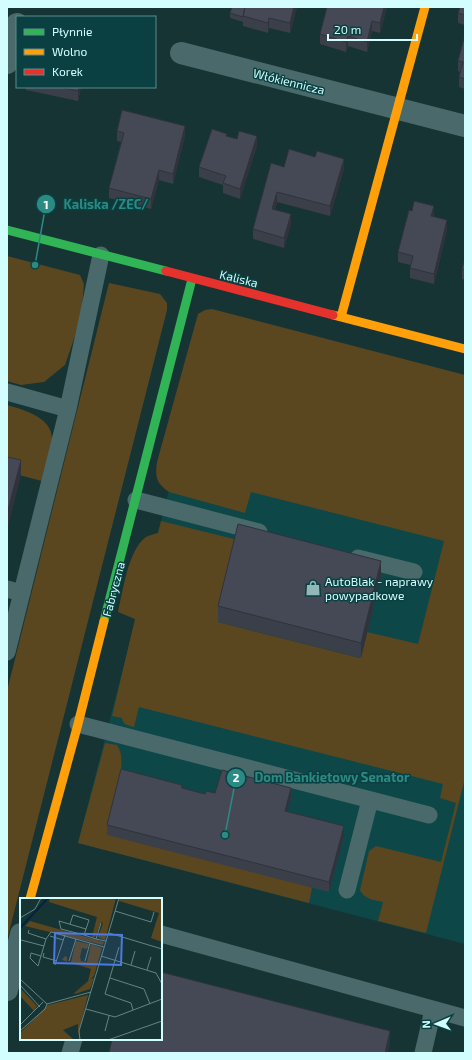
<svg xmlns="http://www.w3.org/2000/svg" width="472" height="1060" viewBox="0 0 472 1060" font-family="'Exo 2',sans-serif">
	<style>
		.built { fill: #0d4748 }
		.green { fill: #5a4720 }
		.lines { fill: none; stroke-linecap: round; stroke-linejoin: round }
		.lane { stroke: #49696a; stroke-width: 17 }
		.street { stroke: #49696a; stroke-width: 22 }
		.fast { stroke: #30b455; stroke-width: 9 }
		.slow { stroke: #ff9f0a; stroke-width: 9 }
		.jam { stroke: #e5322d; stroke-width: 9 }
		.wall { fill: #3a3f49 }
		.shaded-wall { fill: #30333c }
		.building { fill: #444955; stroke: #30333c }
		.labels { text-anchor: middle; dominant-baseline: central; stroke-width: 3; stroke-linejoin: round; paint-order: stroke }
		.street-label { font-size: 12px; fill: #d3feff; stroke: #0a4041 }
		.poi-label { font-size: 12px; fill: #d3feff; stroke: #0a4041; text-anchor: start }
		.inset-river { fill: none; stroke: #062141; stroke-width: 2 }
		.inset-road { fill: none; stroke: #628585; stroke-width: 1 }
		.view { fill: #4a7ae2; fill-opacity: 0.15; stroke: #4a7ae2; stroke-width: 2 }
		.inset-edge { fill: none; stroke: #d3feff; stroke-width: 2 }
		.leader { fill: none; stroke: #2c8a84; stroke-width: 1.5 }
		.callout-dot { fill: #2c8a84; stroke: #0a4041; stroke-width: 1.5 }
		.mark-label { font-size: 12px; text-anchor: middle; font-weight: bold; fill: #fff }
		.callout-label { font-size: 13px; text-anchor: middle; font-weight: bold; fill: #2c8a84; stroke: #0a4041; stroke-width: 3; stroke-linejoin: round; paint-order: stroke }
	</style>
	<rect width="100%" height="100%" fill="#173434"/>
	<path class="built" d="M198,378L465,447V944L78,843Z"/>
	<path class="green" d="M7,256L80,275L84,284L82,307L75,336L65,365L44,382L21,385L7,381Z
		M109,283L160,294L167,303V310L7,940V691Z
		M212,309L465,375V778L426,933L378,921L383,902C374,900 364,899 360,890L369,851L376,846L441,862L456,803L440,798L443,784L139,707L134,727C127,725 123,725 122,718L112,716L135,619L118,612C123,591 128,550 146,537C150,535 154,534 158,533L161,521L238,540L218,622L360,658L367,632L418,644L444,541L251,492L245,513L169,492C156,483 155,477 157,462L198,314L205,310Z
		M7,405C24,410 51,417 52,438C53,449 48,470 46,482L7,472Z
		M105,743L117,745C124,756 120,763 122,774L312,888L309,903L78,843Z"/>
	<g class="lines">
		<path class="lane" d="M7,392L68,409
			M136,500L259,532
			M358,558L414,572
			M7,589L22,593
			M7,652L68,409L101,255
			M78,724L429,815
			M347,890L370,800
			M161,934L465,1018
			M70,1053L74,1039
			M423,1053L433,1010"/>
		<path class="street" d="M181,53L465,126
			M7,63L17,24
			M7,990L21,934"/>
		<path class="fast" d="M7,230L166,271
			M104,621L192,279"/>
		<path class="slow" d="M333,315L465,349
			M341,317L425,7
			M30,899L78,724L104,621"/>
		<path class="jam" d="M166,271L333,315"/>
	</g>
	<path class="wall" d="M297,7L290,33L269,28L268,33L243,26V22L230,18V13Z
		M387,7L380,33L372,31L367,52L348,46L346,52L320,44V34Z
		M465,7V25L458,23V13Z
		M465,35V89L459,87V77L460,72L458,71V61Z
		M26,87H81L78,101L26,90Z
		M117,131L185,136L173,184L159,180L151,209L109,198V188L121,142L117,141Z
		M227,136L257,146L240,199L223,193V185L199,177V167Z
		M284,167L344,169L330,216L277,202L275,210L291,224L284,248L253,239V229Z
		M412,211L434,217L447,230L434,284L410,278V265L398,262V252Z
		M465,258V280L462,279V269Z
		M381,576L361,658L218,622V606Z
		M182,788L205,794L215,793L291,798L287,812L344,836L329,892L107,835V825Z"/>
	<path class="shaded-wall" d="M294,7H297L290,33V23Z
		M384,7H387L380,33V23Z
		M269,18V28L268,33V23Z
		M372,21V31L367,52V42Z
		M348,36V46L346,52V42Z
		M79,87H81L78,101V91Z
		M185,126V136L173,184V174Z
		M257,136V146L240,199V189Z
		M344,159V169L330,216V206Z
		M159,170V180L151,209V199Z
		M277,192V202L272,219V209Z
		M434,206V216L431,226V216Z
		M291,214V224L284,248V238Z
		M447,220V230L434,284V274Z
		M21,460V476L7,530V514Z
		M381,561V576L361,658V643Z
		M291,788V798L285,821V811Z
		M344,826V836L329,892V882Z
		M390,1031V1044L388,1053H385Z"/>
	<path class="building" d="M232,7H245L243,17L230,13Z
		M245,7H294L290,23L269,18L268,23L243,16Z
		M327,7H384L380,23L372,21L367,42L348,36L346,42L320,34Z
		M460,7H465V15L458,13Z
		M465,35V79L459,77L463,62L458,61Z
		M60,87H79L78,91Z
		M122,110L185,126L173,174L159,170L151,199L109,188L124,133L117,131Z
		M212,129L227,134L226,136L237,139L239,131L257,136L240,189L223,183L226,176L199,167Z
		M289,149L315,157L317,151L344,159L330,206L277,192L272,209L291,214L284,238L253,229L271,163L284,167Z
		M414,201L434,206L431,216L447,220L434,274L410,268L413,256L398,252L409,210L412,211Z
		M465,258V270L462,269Z
		M7,457L21,460L7,514Z
		M238,524L381,561L361,643L218,606Z
		M121,769L182,785V788L205,794L206,791L215,793L222,770L291,788L285,811L344,826L329,882L107,825Z
		M161,972L390,1031L385,1053H109L112,1039H161Z"/>
	<defs>
		<g id="shop-bare" transform="scale(1.2)"><path d="M-5-2.5h2.3a2.7 3.5 0 0 1 5.4 0H5L5.5 6h-11ZM-1.5-2.5h3a1.5 2.3 0 0 0-3 0Z" fill="#91b7b8" stroke="#0a4041" stroke-width="2.5" paint-order="stroke"/></g>
	</defs>
	<g fill-rule="evenodd">
		<use href="#shop-bare" x="313" y="588"/>
	</g>
	<g class="labels">
		<g class="street-label">
			<text transform="translate(289 81) rotate(14)">Włókiennicza</text>
			<text transform="translate(239 278) rotate(14)">Kaliska</text>
			<text transform="translate(113 589) rotate(-75)">Fabryczna</text>
		</g>
		<g class="poi-label">
			<text x="325" y="581">AutoBlak - naprawy<tspan x="325" dy="14">powypadkowe</tspan></text>
		</g>
	</g>
	<g transform="translate(20 898)">
		<rect width="142" height="142" fill="#173434"/>
		<path d="M30,0H96L85,42L78,39L83,25L81,24L75,39H72L77,19L29,4ZM100,0H142V44L131,40L139,15L99,3ZM10,23L84,44L83,47L5,28ZM56,43L69,46L67,51L62,50L60,59L61,63L67,64L71,46L82,50L74,78L56,95L53,96L68,83L71,71L42,62L45,58L47,59V64H51ZM74,80L70,91L55,96L71,81ZM0,90L17,108L14,113L0,98ZM68,97L58,137V126L43,132L54,142H0V135L28,107Z" fill="#5a4720"/>
		<path class="inset-river" d="M0,30L28,0"/>
		<path class="inset-road" d="M95,13L131,24L134,14M0,20L15,11L21,0M50,26L53,17L69,22L66,31M9,32L8,35L26,41M89,35L142,51M64,37L66,31L39,23L41,31L64,37L76,41L86,43M30,38L43,42M76,41L81,25M1,42L24,48M99,49L85,96L111,105L113,112M24,55L23,59L37,63M21,58L11,55L10,60L18,68L26,41L31,34L84,49M81,58L136,75L142,86M49,63L56,41M65,63L70,45M35,67L45,37M111,67L115,53M127,72L131,59M90,80L124,91L130,106M0,81L27,106M0,87L20,109M27,106L71,94M66,111L95,119L142,101M0,127L23,104M0,133L25,111L27,106M85,133L89,118M60,142L59,133L99,0M88,142L142,123"/>
		<path class="view" d="M35,35L102,37L101,67L34,65Z"/>
		<rect width="142" height="142" class="inset-edge"/>
	</g>
	<path class="leader" d="M35 265L46 204M225 835L236 778"/>
	<g class="callout-dot">
		<circle cx="35" cy="265" r="4"/>
		<circle cx="225" cy="835" r="4"/>
		<circle cx="46" cy="204" r="10"/>
		<circle cx="236" cy="778" r="10"/>
	</g>
	<g class="mark-label">
		<text x="46" y="209">1</text>
		<text x="236" y="782">2</text>
	</g>
	<g class="callout-label">
		<text x="106" y="209">Kaliska /ZEC/</text>
		<text x="332" y="782">Dom Bankietowy Senator</text>
	</g>
	<rect width="472" height="1060" fill="none" stroke="#d3feff" stroke-width="16"/>
	<rect x="16" y="16" width="140" height="72" fill="#0a4041" stroke="#5a8c8d"/>
	<rect x="24" y="29" width="20" height="6" fill="#30b455" stroke="#5a8c8d"/>
	<text x="52" y="36" font-size="12" fill="#d3feff">Płynnie</text>
	<rect x="24" y="49" width="20" height="6" fill="#ff9f0a" stroke="#5a8c8d"/>
	<text x="52" y="56" font-size="12" fill="#d3feff">Wolno</text>
	<rect x="24" y="69" width="20" height="6" fill="#e5322d" stroke="#5a8c8d"/>
	<text x="52" y="76" font-size="12" fill="#d3feff">Korek</text>
	<g transform="translate(436 1024) rotate(268)" stroke="#0a4041" stroke-width="3" paint-order="stroke">
	<path d="M0-3L7 15L0 10L-7 15Z" fill="#d3feff"/>
	<text y="-6" font-size="11" font-weight="bold" text-anchor="middle" fill="#d3feff">N</text>
	</g>
	<path d="M328 34v6h89v-6" fill="none" stroke="#d3feff" stroke-width="2"/>
	<text x="334" y="34" font-size="12" fill="#d3feff" stroke="#0a4041" stroke-width="3" paint-order="stroke">20 m</text>
</svg>
